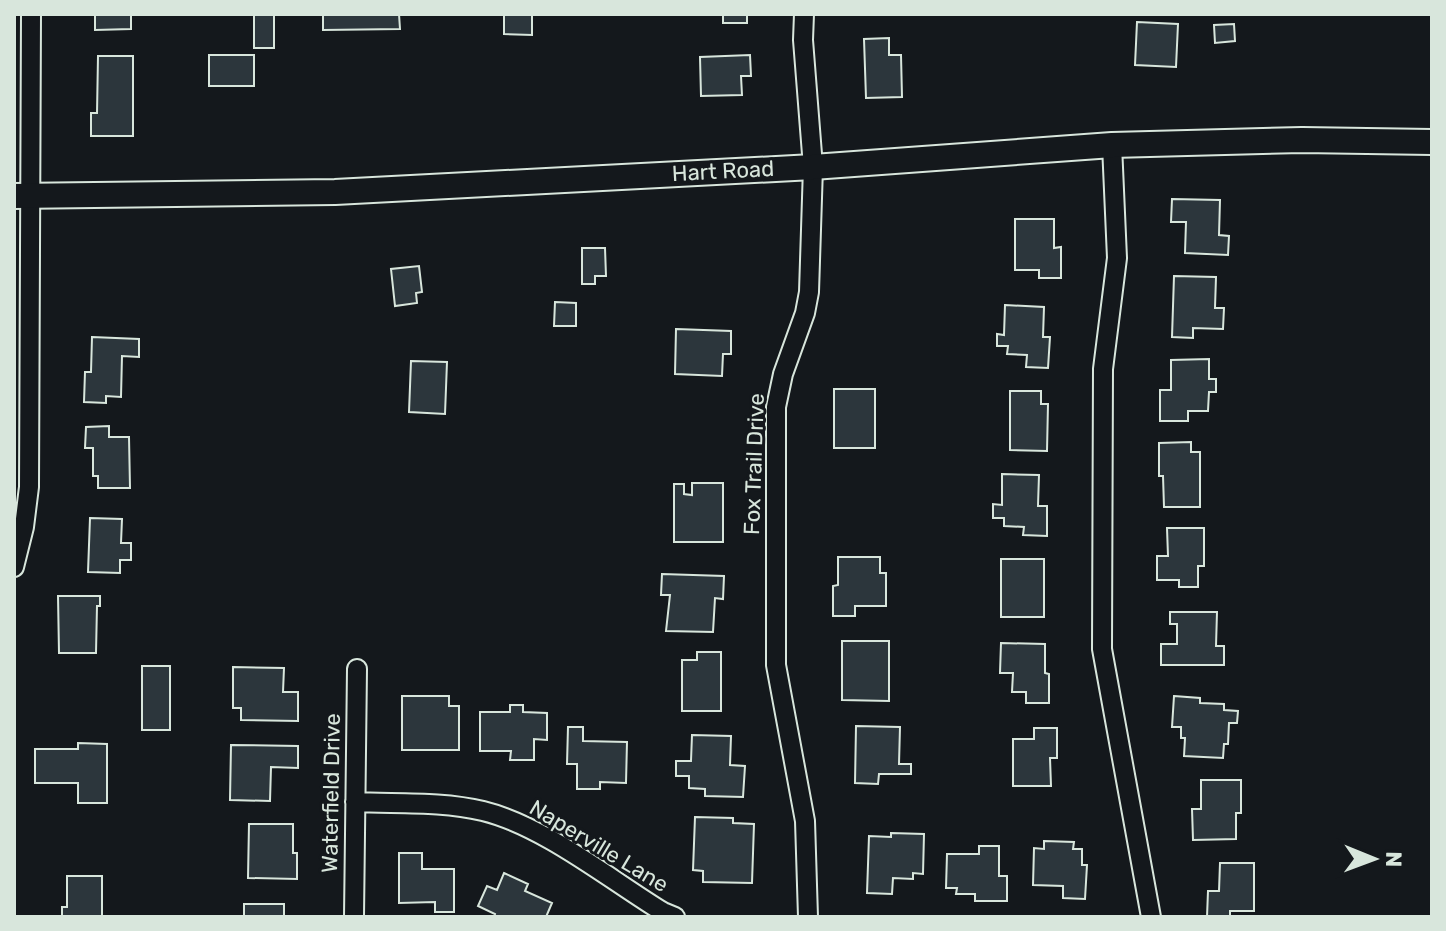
<svg xmlns="http://www.w3.org/2000/svg" width="1446" height="931" viewBox="0 0 1446 931" font-family="Rubik,sans-serif">
	<style>
		.building { fill: #2c363c; stroke: #d8e6dc; stroke-width: 2 }
		.lines { fill: none; stroke-linecap: round; stroke-linejoin: round }
		.street-casing { stroke: #d8e6dc; stroke-width: 22 }
		.secondary-casing { stroke: #d8e6dc; stroke-width: 28 }
		.street { stroke: #14181c; stroke-width: 18 }
		.secondary { stroke: #14181c; stroke-width: 24 }
		.labels { text-anchor: middle; dominant-baseline: central; stroke-width: 6; stroke-linejoin: round; paint-order: stroke }
		.street-label { font-size: 22px; fill: #d8e6dc; stroke: #14181c }
	</style>
	<rect width="100%" height="100%" fill="#14181c"/>
	<path class="building" d="M95,14H131V29L95,30Z
		M254,14H274V48H254Z
		M323,14H399L400,29L323,30Z
		M504,14H532V35L504,34Z
		M723,14H747V23H723Z
		M1137,22L1178,24L1176,67L1135,65Z
		M1234,24L1235,41L1215,43L1214,25Z
		M889,38V55H901L902,97L866,98L864,39Z
		M209,55H254V86H209Z
		M750,55L751,76H741L742,95L701,96L700,57Z
		M98,56H133V136H91V113H97Z
		M1172,199L1220,200L1219,235L1229,236L1228,255L1185,253L1186,222H1171Z
		M1015,219H1054V248L1061,247V278H1039V270H1015Z
		M582,248H605L606,276H595V284H582Z
		M419,266L422,292L416,293L417,303L395,306L391,269Z
		M1174,276L1216,277L1215,308H1224L1223,329L1193,328V338L1172,337Z
		M555,302L576,303V326H554Z
		M1005,305L1044,307L1043,337H1050L1048,368L1026,367L1027,355L1007,354L1008,346H997V334L1004,335Z
		M676,329L731,331V354H723L722,376L675,374Z
		M92,337L139,339V357L122,356L121,397L106,396V403L84,402L85,372H91Z
		M1209,359V379H1216V392H1209L1208,411H1188V421H1160V390H1171V360Z
		M411,361L447,362L445,414L409,412Z
		M834,389H875V448H834Z
		M1010,391H1041V404H1048L1047,451L1010,450Z
		M109,426V437H129L130,488H98V476H93V448H85L86,427Z
		M1191,442V452H1200V507H1164L1163,476H1159V443Z
		M1002,474L1039,475L1038,506H1047V536L1023,535L1024,527L1004,526V518H993V504L1002,505Z
		M692,483H723V542H674V484H684V494L692,495Z
		M90,518L122,519L121,543H131V560H120V573L88,572Z
		M1167,528H1204V566H1198V587H1179V580H1157V556H1168Z
		M838,557H880V573H886V606H855V616H833V586L838,585Z
		M1001,559H1044V617H1001Z
		M662,574L724,576L723,599L715,598L713,632L666,631L670,595H661Z
		M58,596H100V606H97L96,653H59Z
		M1170,612H1217L1216,646H1224V665H1161V644H1177V624H1170Z
		M842,641H889V701L842,700Z
		M1001,643L1045,644V673L1049,674V703H1026V692H1012L1013,673H1000Z
		M697,652H721V711H682V660H697Z
		M142,666H170V730H142Z
		M233,667L284,668L283,692H298V721L241,720V708H233Z
		M402,696H449V706H459V750H402Z
		M1174,696L1200,698V703L1224,704V710L1238,711L1237,723H1229L1228,744H1224L1223,758L1184,756L1185,738H1181V727H1172Z
		M510,705H523V712L547,713V740L534,739V760H510L511,751H480V712H510Z
		M856,726L900,727L899,764H911V774H879L878,784L855,783Z
		M568,727H583V741L627,742L626,783L600,782V789H577V764H567Z
		M1034,728H1057V758H1050L1051,786H1013V739H1034Z
		M692,735L731,736L730,765L745,766L743,797L705,796V789L689,788V776H676V761H691Z
		M78,743L107,744V803H78V783H35V749H78Z
		M231,745L298,746V768L271,767L270,801L230,800Z
		M1201,780H1241V813H1236V839L1193,840L1192,809H1201Z
		M695,817L733,818V823L754,824L752,883L703,882V871L693,870Z
		M249,824H293V853H297V879L248,878Z
		M891,833L924,834L923,874L913,873V879L893,878L892,894L867,893L869,836L891,837Z
		M1044,841L1074,842L1073,849H1082V865H1087L1085,899L1063,898V886L1033,885L1034,848L1044,849Z
		M979,846H999V876H1007V901H975V894H956L957,888H946L947,854H979Z
		M399,853H422V869H454V912H435V902L399,903Z
		M1220,863H1254V911H1230V917H1207L1208,891H1219Z
		M504,873L528,884L525,891L552,903L546,917H494L495,914L478,906L487,886L497,890Z
		M67,876H102V917H62V907H67Z
		M244,904H284V917H244Z"/>
	<g class="lines">
		<g class="street-casing">
			<path id="street" d="M804,14L803,40L813,167L809,292L805,313L783,374L776,407V665L805,821L808,917
				M1112,145L1117,258L1103,369L1102,649L1151,917
				M14,567L24,527L29,487L31,14
				M355,802C397,804 442,801 483,811C544,826 609,879 663,912L675,917
				M354,917L357,669"/>
		</g>
		<g class="secondary-casing">
			<path id="secondary" d="M14,196L335,192L813,167L1112,145L1302,140L1432,142"/>
		</g>
		<use href="#street" class="street"/>
		<use href="#secondary" class="secondary"/>
	</g>
	<g class="labels">
		<g class="street-label">
			<text transform="translate(723 171) rotate(-3)">Hart Road</text>
			<text transform="translate(754 464) rotate(-88)">Fox Trail Drive</text>
			<text transform="translate(331 793) rotate(-89)">Waterfield Drive</text>
			<text transform="translate(599 846) rotate(31)">Naperville Lane</text>
		</g>
	</g>
	<rect width="1446" height="931" fill="none" stroke="#d8e6dc" stroke-width="32"/>
	<g transform="translate(1374 859) rotate(91)" stroke="#14181c" stroke-width="6" paint-order="stroke">
	<path d="M0-6L14 30L0 20L-14 30Z" fill="#d8e6dc"/>
	<text y="-12" font-size="22" font-weight="bold" text-anchor="middle" fill="#d8e6dc">N</text>
	</g>
</svg>
